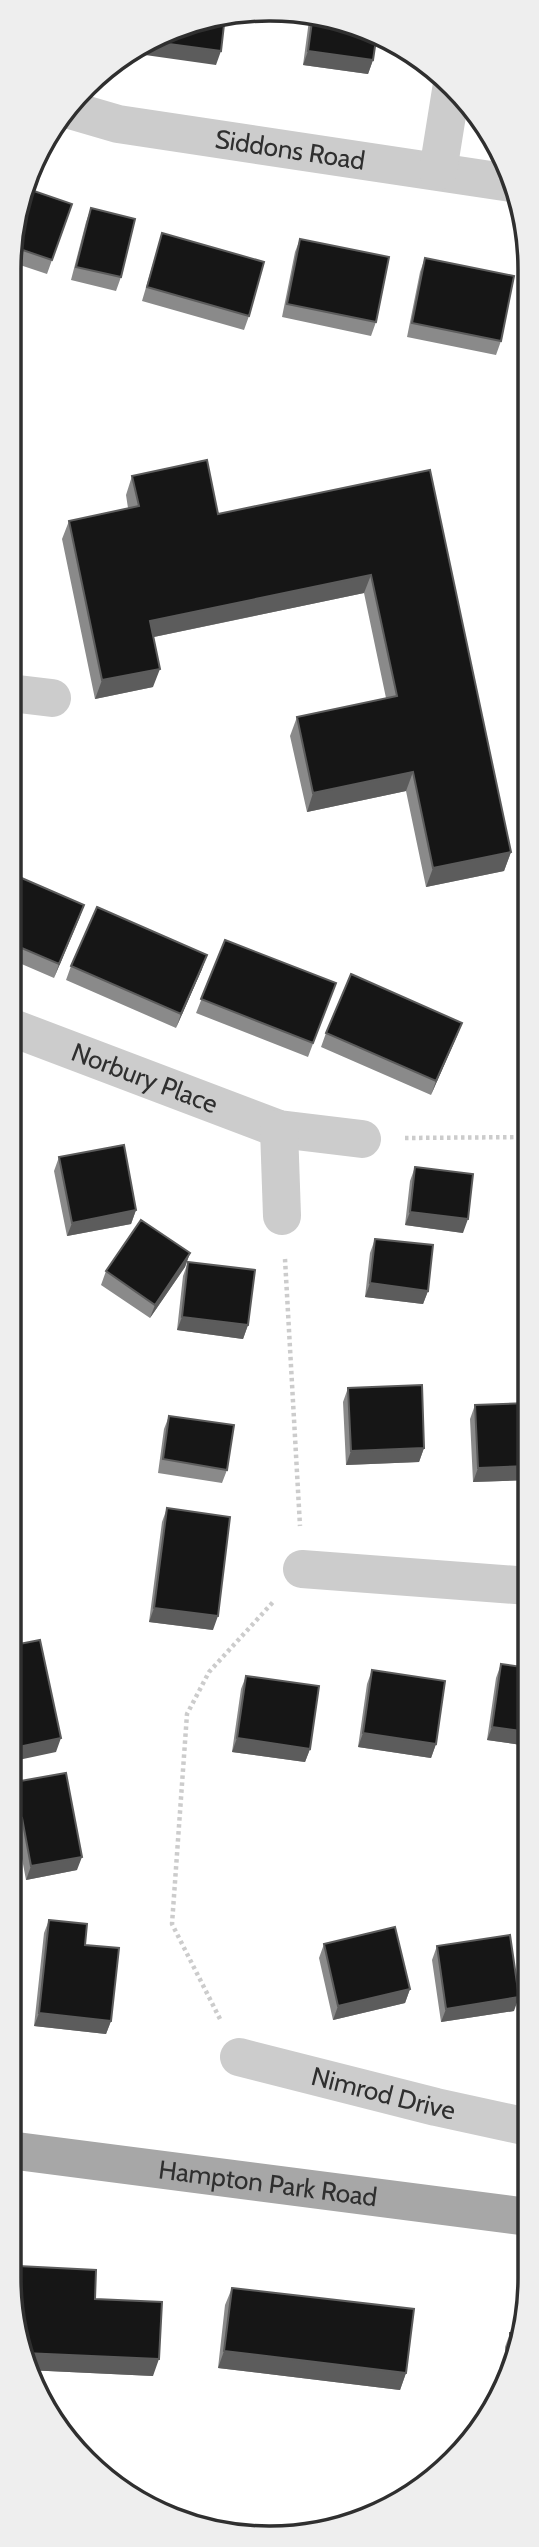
<svg xmlns="http://www.w3.org/2000/svg" width="539" height="2547" viewBox="0 0 539 2547" font-family="Cabin,sans-serif">
	<style>
		.lines { fill: none; stroke-linecap: round; stroke-linejoin: round }
		.path { stroke: #ccc; stroke-width: 4.5; stroke-dasharray: 3.5 3.5; stroke-linecap: butt }
		.minor { stroke: #ccc; stroke-width: 38 }
		.major { stroke: #a7a7a7; stroke-width: 38 }
		.wall { fill: #8a8a8a }
		.shaded-wall { fill: #5c5c5c }
		.building { fill: #161616; stroke: #5c5c5c; stroke-width: 2 }
		.labels { text-anchor: middle; dominant-baseline: central; stroke-width: 7; stroke-linejoin: round; paint-order: stroke }
		.street-label { font-size: 26px; fill: #2f2f2f; stroke: #fff }
		.rim { fill: none; stroke: #2f2f2f; stroke-width: 3.5 }
	</style>
	<rect width="100%" height="100%" fill="#fff"/>
	<g class="lines">
		<path class="path" d="M405,1138L529,1137
			M285,1259L300,1526
			M220,2019L172,1924L187,1714L209,1672L274,1601"/>
		<g class="minor">
			<path id="s1" d="M70,110L118,124L511,183"/>
			<path d="M438,171L452,84"/>
			<path d="M10,693L52,698"/>
			<path id="s2" d="M10,1027L279,1129L362,1139"/>
			<path d="M279,1129L282,1216"/>
			<path d="M302,1569L529,1586"/>
			<path id="s3" d="M239,2057L436,2107L528,2127"/>
		</g>
		<path class="major" id="s4" d="M9,2150L528,2217"/>
	</g>
	<path class="wall" d="M310,13L377,33L373,60L368,74L303,65Z
		M72,204L47,274L11,262V238Z
		M91,208L121,277L116,291L71,280L86,222Z
		M162,233L249,316L244,330L142,301Z
		M300,239L376,322L371,336L282,317L295,252Z
		M425,258L501,341L496,355L407,337L420,272Z
		M430,470L511,852L504,871L426,887L406,791L307,812L290,736L297,717L386,698L364,593L154,637L153,687L95,699L62,539L69,521L128,508L126,495L132,476L218,514Z
		M10,873L84,905L54,978L10,959Z
		M225,940L336,983L308,1057L196,1013Z
		M71,966L202,969L176,1028L66,980Z
		M462,1023L431,1095L321,1047L326,1033Z
		M59,1157L136,1210L131,1224L67,1236L54,1171Z
		M415,1167L463,1233L405,1225L410,1181Z
		M375,1239L428,1291L423,1304L365,1297L370,1253Z
		M190,1253L185,1267L150,1318L101,1285L106,1271Z
		M188,1262L248,1325L243,1339L177,1330L183,1276Z
		M348,1388L424,1448L419,1462L346,1465L343,1402Z
		M529,1403V1480L473,1482L470,1419L475,1405Z
		M169,1416L227,1470L222,1483L158,1473L164,1429Z
		M167,1508L213,1630L149,1622L162,1522Z
		M501,1664L529,1668L528,1746L487,1740L496,1678Z
		M372,1670L436,1744L431,1758L358,1747L367,1684Z
		M246,1676L310,1749L305,1762L232,1752L241,1689Z
		M9,1783L77,1870L26,1880L17,1832L9,1833Z
		M49,1920L85,1945L111,2021L106,2034L34,2026L44,1933Z
		M324,1944L410,1989L405,2003L333,2020L319,1958Z
		M437,1946L514,2011L441,2022L432,1960Z
		M18,2266L95,2299L153,2376L27,2370L11,2291L12,2283Z
		M232,2288L406,2373L400,2390L218,2368L225,2305Z
		M510,2333H521L505,2389V2347Z"/>
	<path class="shaded-wall" d="M154,42L221,51L216,65L131,53Z
		M308,51L373,60L368,74L303,65Z
		M371,575L364,593L144,639L150,621Z
		M160,669L153,687L95,699L102,680Z
		M413,772L406,791L307,812L313,793Z
		M511,852L504,871L426,887L433,868Z
		M84,905L79,919L54,978L59,964Z
		M207,955L202,969L176,1028L181,1014Z
		M462,1023L457,1036L431,1095L436,1081Z
		M136,1210L131,1224L67,1236L72,1223Z
		M410,1212L468,1219L463,1233L405,1225Z
		M190,1253L185,1267L150,1318L155,1305Z
		M370,1283L428,1291L423,1304L365,1297Z
		M182,1317L248,1325L243,1339L177,1330Z
		M424,1448L419,1462L346,1465L351,1451Z
		M529,1466V1480L473,1482L478,1468Z
		M154,1608L218,1616L213,1630L149,1622Z
		M492,1727L529,1732L528,1746L487,1740Z
		M363,1733L436,1744L431,1758L358,1747Z
		M61,1738L56,1752L9,1762V1749Z
		M237,1738L310,1749L305,1762L232,1752Z
		M22,1818L17,1832L9,1833V1820Z
		M82,1857L77,1870L26,1880L31,1866Z
		M410,1989L405,2003L333,2020L338,2006Z
		M519,1997L514,2011L441,2022L446,2009Z
		M39,2013L111,2021L106,2034L34,2026Z
		M224,2351L406,2373L400,2390L218,2368Z
		M24,2353L159,2359L153,2376L27,2370Z"/>
	<path class="building" d="M313,14L377,33L373,60L308,51Z
		M225,16L221,51L154,42L202,18Z
		M28,189L72,204L52,260L11,246V238Z
		M91,208L135,219L121,277L76,267Z
		M162,233L264,262L249,316L147,287Z
		M300,239L389,257L376,322L287,304Z
		M425,258L514,276L501,341L412,323Z
		M207,460L218,514L430,470L511,852L433,868L413,772L313,793L297,717L397,696L371,575L150,621L160,669L102,680L69,521L139,506L132,476Z
		M10,873L84,905L59,964L10,943Z
		M97,907L207,955L181,1014L71,966Z
		M225,940L336,983L313,1043L201,999Z
		M351,974L462,1023L436,1081L326,1033Z
		M124,1145L136,1210L72,1223L59,1157Z
		M415,1167L473,1174L468,1219L410,1212Z
		M141,1220L190,1253L155,1305L106,1271Z
		M375,1239L433,1245L428,1291L370,1283Z
		M188,1262L255,1270L248,1325L182,1317Z
		M422,1385L424,1448L351,1451L348,1388Z
		M529,1403V1466L478,1468L475,1405Z
		M169,1416L234,1425L227,1470L163,1459Z
		M167,1508L230,1517L218,1616L154,1608Z
		M40,1640L61,1738L9,1749V1646Z
		M501,1664L529,1668V1732L492,1727Z
		M372,1670L445,1681L436,1744L363,1733Z
		M246,1676L319,1686L310,1749L237,1738Z
		M66,1773L82,1857L31,1866L22,1818L9,1820V1783Z
		M49,1920L87,1924L85,1945L119,1948L111,2021L39,2013Z
		M395,1927L410,1989L338,2006L324,1944Z
		M510,1935L519,1997L446,2009L437,1946Z
		M18,2266L96,2270L95,2299L162,2302L159,2359L24,2353L16,2313Z
		M232,2288L414,2309L406,2373L224,2351Z
		M510,2333H521L510,2372Z"/>
	<g class="labels">
		<g class="street-label">
			<text stroke="none"><textPath href="#s1" startOffset="224">Siddons Road</textPath></text>
			<text stroke="none"><textPath href="#s2" startOffset="144">Norbury Place</textPath></text>
			<text stroke="none"><textPath href="#s3" startOffset="149">Nimrod Drive</textPath></text>
			<text stroke="none"><textPath href="#s4" startOffset="261">Hampton Park Road</textPath></text>
		</g>
	</g>
	<path d="M0 0H539V2547H0ZM269 21H270A248 248 0 0 1 518 269V2278A248 248 0 0 1 270 2526H269A248 248 0 0 1 21 2278V269A248 248 0 0 1 269 21Z" fill="#eee" fill-rule="evenodd"/>
	<path class="rim" d="M269 21H270A248 248 0 0 1 518 269V2278A248 248 0 0 1 270 2526H269A248 248 0 0 1 21 2278V269A248 248 0 0 1 269 21Z"/>
</svg>
